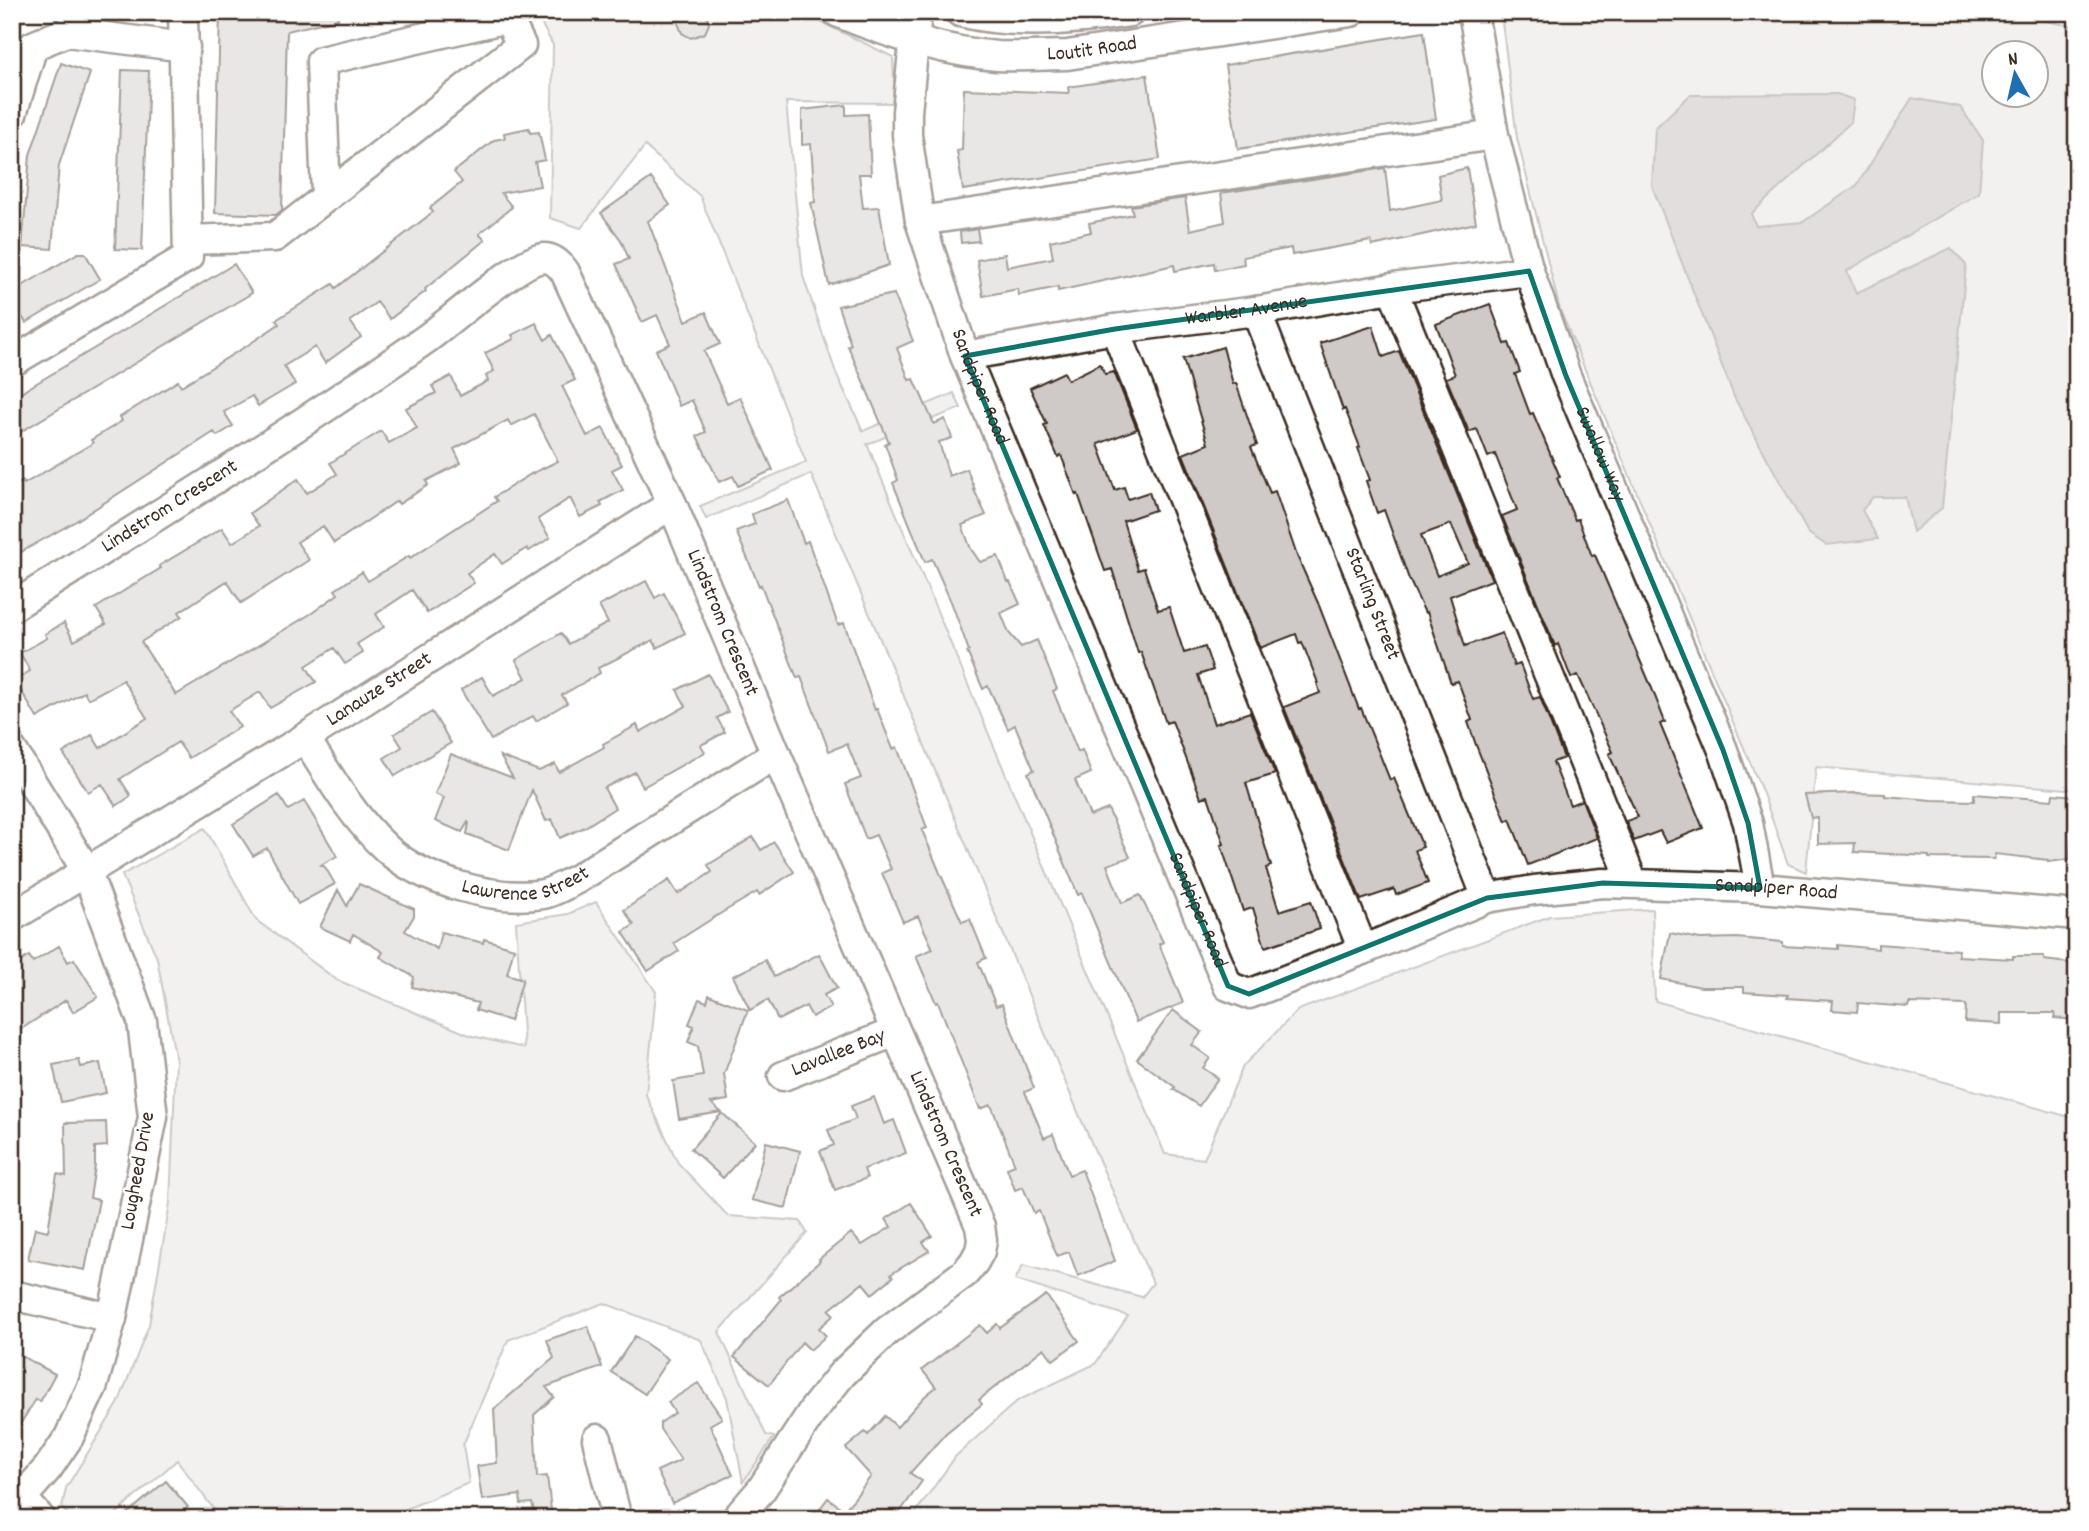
<svg xmlns="http://www.w3.org/2000/svg" width="2089" height="1531" viewBox="0 0 2089 1531" font-family="Dekko,sans-serif">
	<style>
		.green { fill: #e2e0de; stroke: #8e857e; stroke-width: 2; fill-rule: evenodd }
		.water { fill: #bcb6b3; stroke: #887e77; stroke-width: 2 }
		.building { fill: #cfcac7; stroke: #3b2a1e; stroke-width: 2; fill-rule: evenodd }
		.lines { fill: none; stroke-linecap: round; stroke-linejoin: round }
		.minor-casing { stroke: #3b2a1e; stroke-width: 33 }
		.minor { stroke: #fff; stroke-width: 28 }
		.marked { fill: none; stroke: #0f766e; stroke-width: 5; stroke-linejoin: round }
		.labels { text-anchor: middle; dominant-baseline: central; stroke-width: 5; stroke-linejoin: round; paint-order: stroke }
		.street-label { font-size: 21px; fill: #3b2a1e; stroke: #fff }
	</style>
	<rect width="100%" height="100%" fill="#fff"/>
	<filter id="ink" filterUnits="userSpaceOnUse"><feTurbulence type="fractalNoise" baseFrequency=".0143" numOctaves="2"/><feDisplacementMap in="SourceGraphic" scale="14" xChannelSelector="R" yChannelSelector="G"/><feConvolveMatrix kernelMatrix="1 2 1 2 8 2 1 2 1" color-interpolation-filters="sRGB"/></filter>
	<g filter="url(#ink)">
		<path class="green" d="M535,12H800L893,57L895,103L786,102L803,276L836,373L863,431L954,393L961,408L867,444L1165,1154L1204,1159L1243,1066L1298,1010L1550,916L1652,909L1655,1001L2077,1119V1519H911L956,1456L1017,1401L1095,1364L1128,1316L1015,1280L1023,1265L1142,1297L1153,1283L1077,1110L811,474L706,519L700,506L806,462L700,196L645,146L581,228L550,218L553,45Z
			M1561,12H1999L2077,27V790L1816,767L1806,872L1788,864L1762,791L1560,310L1517,138L1502,22ZM1994,52H2036V94H1994Z
			M205,828L256,920L337,980L472,1036L524,1048L516,922L568,914L596,902L656,992L646,1095L678,1163L728,1216L800,1221L807,1233L719,1332L766,1435L774,1437L743,1482L727,1398L701,1340L604,1303L508,1340L463,1445L469,1483L382,1519H221L177,1460L110,1519H72L62,1508L66,1488L118,1404L149,1325L170,1203L176,1061L157,958L122,875Z"/>
		<path class="water" d="M1837,94L1854,100L1851,122L1751,214L1756,226L1803,222L1857,185L1912,98L1960,107L1983,140L1979,193L1847,271L1856,293L1951,248L1966,265L1942,508L1913,532L1905,497H1873L1862,510L1878,539L1826,545L1808,533L1735,399L1652,186L1655,128L1690,95Z"/>
		<path class="building" d="M220,12H337L338,19L287,31L282,210L276,215L215,213Z
			M681,12H706L709,24L705,33L691,38L682,33L678,23Z
			M1424,32L1436,119L1238,149L1225,65Z
			M61,63L90,73L59,165L52,249L22,247L30,155Z
			M122,70L149,71L142,250L115,249Z
			M1147,75L1160,159L963,190L957,151L962,150L964,89L1069,93L1068,87Z
			M846,105V115L868,114L871,174H859L863,208L879,207L889,265L829,285L811,203L815,202L811,144L802,145V110Z
			M529,128L530,133L539,132L545,160L535,162L540,186L501,193L512,207L479,234L485,240L425,289L426,291L390,319L377,302L350,321L361,337L325,363L315,347L284,366L295,384L258,406L252,396L224,412L233,426L217,436L214,432L76,521L12,557V487L23,481L24,484L93,443L91,440L122,421L120,417L178,381L181,386L248,345L279,324L276,320L333,284L336,288L433,212L430,208L462,182L454,172L494,140L505,138L504,133Z
			M1385,168L1390,211L1442,200L1438,175L1467,168L1476,223L1372,246L1371,241L1292,255L1291,248L1243,257L1244,264L1215,270L1214,263L1175,271L1174,265L1058,291V287L1019,295L1018,289L983,296L977,260L1005,254L1007,267L1053,258L1050,241L1091,232L1089,223L1133,214L1131,206L1185,198L1190,230L1225,222L1221,193Z
			M651,178L670,205L648,221L686,321L706,312L720,344L704,351L727,403L740,397L773,470L738,486L733,476L719,482L697,436L706,432L692,400L679,406L656,350L670,344L657,315L642,322L616,264L629,259L621,240L601,213Z
			M977,229L979,241L961,243L960,232Z
			M78,253H85L100,279L26,323L12,300V292Z
			M234,264L252,293L12,437V398Z
			M894,294L913,341L897,348L909,380L914,379L934,424L945,419L952,438L939,442L949,476L967,469L975,490H974L986,515L962,525L971,549L980,562L998,556L1008,582H1010L1020,604L1001,613L1009,633L1021,647L1037,640L1057,689L1053,691L1078,752L1082,750L1091,773L1075,780L1090,816L1108,809L1130,857L1107,865L1122,903L1140,895L1163,942L1159,944L1183,1003L1136,1022L1082,893L1078,895L1028,773L1034,770L1015,725L1008,729L988,686L983,689L967,652L969,651L952,604L932,559L925,562L893,483L898,480L885,444L889,442L848,346L851,345L838,306Z
			M1490,304L1505,344L1509,343L1520,372L1515,374L1530,414L1533,413L1560,477L1557,478L1575,520L1578,519L1592,556L1595,555L1651,686L1665,722L1660,724L1703,828L1666,843L1660,831L1634,841L1626,821L1638,817L1609,754L1613,752L1578,675L1571,678L1558,644L1555,646L1502,516L1517,510L1495,454L1488,457L1477,429L1469,432L1446,378L1455,375L1436,324Z
			M536,323L545,340L552,335L575,380L562,386L587,436L603,428L622,465L612,470L623,490L600,502L602,506L580,517L570,498L538,519L550,538L529,551L527,548L502,564L495,554L467,573L474,583L427,613L412,590L376,614L384,627L357,644L363,653L345,664L334,648L306,666L316,682L270,708L260,692L229,711L240,727L189,758L178,742L120,779L131,796L116,806L102,784L88,792L63,753L92,735L100,748L147,718L123,680L88,699L84,692L37,718L15,680L30,671L20,653L47,638L45,634L64,623L74,641L106,624L96,608L161,568L159,566L222,528L232,543L259,526L250,513L298,479L307,493L337,474L330,463L381,431L389,443L417,428L406,408L436,393L432,386L451,376L460,396L488,381L486,376L494,371L485,353L514,339L512,335ZM534,414L558,461L531,474L494,497L497,501L410,558L409,556L368,581L362,572L335,590L338,594L312,613L176,695L141,642L182,616L179,612L227,581L241,603L309,560L297,542L323,526L334,543L397,501L399,504L428,485L426,481L461,463L454,449L508,420L511,426Z
			M1373,326L1383,357L1399,351L1492,580L1450,596L1465,646L1502,633L1514,666L1520,664L1533,699L1540,697L1564,758L1553,762L1570,805L1582,800L1597,838L1528,865L1510,819L1506,821L1476,745L1468,722L1472,720L1458,681L1451,683L1427,612L1425,613L1409,579L1384,510L1377,513L1366,481L1370,480L1358,448L1360,447L1345,409L1343,410L1320,343ZM1451,524L1468,563L1437,576L1421,535Z
			M1223,347L1233,384L1236,383L1257,445L1251,447L1270,493L1275,491L1297,556L1318,603L1359,709L1361,708L1390,780L1394,778L1423,847L1415,850L1428,883L1396,895L1394,889L1361,900L1284,707L1320,693L1317,683H1318L1302,642L1299,643L1296,634L1260,648L1183,454L1208,444L1183,359Z
			M1100,364L1105,374L1114,372L1137,429L1098,444L1115,490L1124,487L1128,499L1149,492L1155,510L1123,521L1138,570L1144,568L1158,610L1169,607L1184,653L1205,647L1213,670L1198,675L1214,724L1250,712L1275,774L1246,783L1271,866L1266,868L1279,911L1311,901L1320,929L1265,947L1253,908L1243,911L1221,845L1224,844L1208,796L1201,798L1172,721L1166,723L1141,652L1138,653L1112,569L1105,571L1078,494L1076,495L1061,455L1058,457L1044,425L1047,424L1030,388L1064,372L1068,380Z
			M788,500L804,543L808,541L838,625L844,623L875,710L877,709L893,749L897,747L927,828L922,830L940,873L962,922L970,919L986,958L978,962L996,1006L1002,1004L1034,1088L1025,1092L1044,1138L1053,1134L1069,1175L1082,1170L1115,1261L1078,1276L1069,1252L1057,1256L1039,1211L1034,1213L1023,1187L1015,1190L1007,1168L1015,1165L991,1105L980,1109L938,1002L936,1003L916,956L933,949L918,916L903,922L882,873L891,869L876,835L866,839L845,784L861,778L847,744L829,751L801,677L797,678L761,585L759,586L736,531L755,524L752,514Z
			M646,581L655,598L664,593L685,633L657,648L653,640L598,668L600,673L562,695L567,703L536,721L533,716L491,740L461,690L482,677L493,696L526,678L516,660L561,633L568,644L608,623L599,606Z
			M708,674L728,712L717,718L725,732L701,745L705,752L643,787L635,772L604,788L615,808L585,827L560,838L552,819L546,821L532,790L509,850L467,834L469,823L468,822L462,832L435,821L444,798L435,794L451,754L513,778L500,756L539,771L555,764L559,772L604,747L603,744L637,725L640,732L686,706L677,690Z
			M432,712L451,743L395,776L384,758L402,747L394,734Z
			M1856,793L1885,794V796L1932,800L1974,801V794L2052,800L2053,794L2077,796V838L2071,839L2070,859L2048,862V860L1995,854L1994,859L1929,858V856L1854,852L1855,843L1818,844V817L1811,818L1805,795Z
			M279,795L288,810L304,801L337,856L321,865L325,867L335,884L298,904L267,848L253,856L233,824Z
			M753,837L761,850L774,842L794,872L759,895L757,892L718,915L674,943L679,951L648,971L623,932L634,925L624,910L669,880L678,894L712,872L708,865Z
			M359,884L414,909V916L405,931L437,949L441,932L483,943L484,939L514,948L507,974L523,979L510,1021L476,1010L478,1003L412,987L414,977L380,957L383,952L353,934L350,941L320,927L338,890L347,906Z
			M1670,933L1700,939L1736,938L1783,942V946L1838,949V945L1878,949V944L1958,950V956L2013,959V956H2044V960L2077,964V1020L2054,1018L2055,1013H2001V1024L1965,1022L1966,1005L1909,1003L1908,1007L1858,1003L1857,1012L1832,1010L1833,1001L1787,998L1788,995L1744,992V987H1701L1661,979Z
			M59,946L68,962L74,959L98,997L73,1012L66,1000L12,1035V967L29,956L33,962Z
			M819,954L837,988L824,995L831,1007L812,1017L806,1006L778,1020L768,1000L750,1010L733,976L765,960L774,977Z
			M709,995L748,1010L724,1074L728,1100L711,1103L721,1112L679,1119L673,1081L703,1076L698,1046L688,1042L694,1026L689,1024L699,999L707,1002Z
			M1173,1010L1202,1032L1192,1045L1210,1058L1203,1068L1218,1078L1199,1106L1173,1089L1175,1087L1137,1059Z
			M79,1060L81,1067L100,1063L106,1093L61,1102L53,1065Z
			M874,1097L884,1124L894,1120L906,1153L864,1169L867,1178L835,1190L820,1151L834,1145L828,1130L856,1119L851,1106Z
			M722,1113L755,1142L723,1178L691,1149Z
			M106,1122L107,1146L95,1147V1166L90,1198L99,1200L85,1270L28,1259L35,1228L48,1231L57,1174L66,1176L65,1123Z
			M766,1142L800,1151L786,1208L752,1200Z
			M911,1203L932,1236L923,1242L929,1251L891,1274L893,1277L872,1294L863,1283L829,1310L834,1315L819,1328L826,1336L810,1350L802,1342L769,1385L734,1357L781,1300L779,1297L820,1261L819,1259L851,1233L862,1245L891,1227L886,1219Z
			M1046,1295L1079,1341L1053,1360L1044,1348L979,1400L982,1404L946,1433L910,1473L922,1481L895,1519H812L828,1498L844,1510L853,1500L871,1476L846,1448L865,1432L868,1435L885,1416L897,1427L924,1397L936,1387L922,1370L980,1325L987,1333L997,1324L1000,1328Z
			M588,1326L602,1367L546,1387L554,1397L534,1415L537,1477L547,1476L552,1519H536L532,1503L521,1504L520,1495L482,1500L477,1466L497,1463L494,1409L554,1358L547,1340Z
			M635,1336L668,1359L645,1394L611,1372Z
			M12,1351L55,1374L40,1402L36,1399L12,1437Z
			M698,1383L722,1418L710,1425L733,1475L672,1503L657,1471L681,1460L660,1429V1423L675,1413L668,1402Z
			M166,1481L188,1507L174,1519H121Z"/>
		<g class="lines">
			<g class="minor-casing">
				<g id="minor">
					<path id="s1" d="M837,12C887,33 943,52 997,56C1020,57 1044,55 1067,55L1351,12"/>
					<path id="s2" d="M917,12L907,112V135L920,221L965,356L1228,986L1249,994L1363,950L1487,898L1534,890L1603,883L1760,888L2077,915"/>
					<path d="M960,12C1014,26 1075,21 1130,12"/>
					<path id="s3" d="M1473,12L1494,135L1529,271L1566,376L1723,750L1748,823L1760,888"/>
					<path d="M12,114L33,46L66,32L185,47"/>
					<path d="M326,197L321,61L508,18"/>
					<path d="M920,221L1494,135"/>
					<path d="M188,240L275,237L521,45L505,12"/>
					<path d="M1392,288L1633,883"/>
					<path id="s4" d="M1256,311L1487,898"/>
					<path d="M1115,329L1363,950"/>
					<path id="s5" d="M965,356L1115,329L1256,311L1392,288L1529,271"/>
					<path d="M12,362L188,257L183,12"/>
					<path id="s6" d="M12,607C151,519 292,433 426,339C449,323 520,259 544,258C553,258 560,265 565,272L672,504L776,754L980,1226L982,1240L980,1251L974,1262L965,1273L887,1331L842,1374L814,1409L761,1490L736,1519"/>
					<path id="s7" d="M305,738C329,776 353,818 387,849C422,881 496,902 543,894C554,892 566,884 577,879L776,754"/>
					<path d="M12,750L86,870L142,1021L153,1117L112,1318L93,1385L69,1437L48,1468L12,1509"/>
					<path id="s8" d="M12,917L305,738L672,504"/>
					<path id="s9" d="M783,1076L895,1032"/>
					<path d="M12,1295L112,1318"/>
					<path d="M597,1439L617,1519"/>
					<path d="M23,1499L41,1519"/>
				</g>
			</g>
			<use href="#minor" class="minor"/>
		</g>
	</g>
	<path d="M0 0H2089V1531H0ZM1529,271L1566,376L1723,750L1748,823L1760,888L1603,883L1487,898L1249,994L1228,986L965,356L1115,329Z" fill="#fff" fill-opacity=".55" fill-rule="evenodd"/>
	<path class="marked" d="M1529,271L1566,376L1723,750L1748,823L1760,888L1603,883L1487,898L1249,994L1228,986L965,356L1115,329Z"/>
	<g class="labels">
		<g class="street-label">
			<text stroke="none"><textPath href="#s1" startOffset="262">Loutit Road</textPath></text>
			<text stroke="none"><textPath href="#s5" startOffset="285">Warbler Avenue</textPath></text>
			<text stroke="none"><textPath href="#s2" startOffset="387">Sandpiper Road</textPath></text>
			<text stroke="none"><textPath href="#s3" startOffset="462">Swallow Way</textPath></text>
			<text stroke="none"><textPath href="#s6" startOffset="187">Lindstrom Crescent</textPath></text>
			<text stroke="none"><textPath href="#s4" startOffset="315">Starling Street</textPath></text>
			<text stroke="none"><textPath href="#s6" startOffset="1048">Lindstrom Crescent</textPath></text>
			<text stroke="none"><textPath href="#s8" startOffset="432">Lanauze Street</textPath></text>
			<text stroke="none"><textPath href="#s7" startOffset="289">Lawrence Street</textPath></text>
			<text stroke="none"><textPath href="#s2" startOffset="1605">Sandpiper Road</textPath></text>
			<text stroke="none"><textPath href="#s2" startOffset="954">Sandpiper Road</textPath></text>
			<text stroke="none"><textPath href="#s9" startOffset="60">Lavallee Bay</textPath></text>
			<text stroke="none"><textPath href="#s6" startOffset="1615">Lindstrom Crescent</textPath></text>
			<text transform="translate(139 1171) rotate(-80)">Lougheed Drive</text>
		</g>
	</g>
	<rect width="2089" height="1531" fill="none" stroke="#fff" stroke-width="42"/>
	<rect x="21" y="21" width="2047" height="1489" fill="none" stroke="#3b2a1e" stroke-width="2.5" filter="url(#ink)"/>
	<g transform="translate(2015 74) rotate(352)"><circle r="33" fill="#ffffff" stroke="#b1aaa5" stroke-width="2"/>
	<path d="M0-5L12 26L0 18L-12 26Z" fill="#1f6fb2"/>
	<text y="-10" font-size="19" font-weight="bold" text-anchor="middle" fill="#3b2a1e">N</text>
	</g>
</svg>
